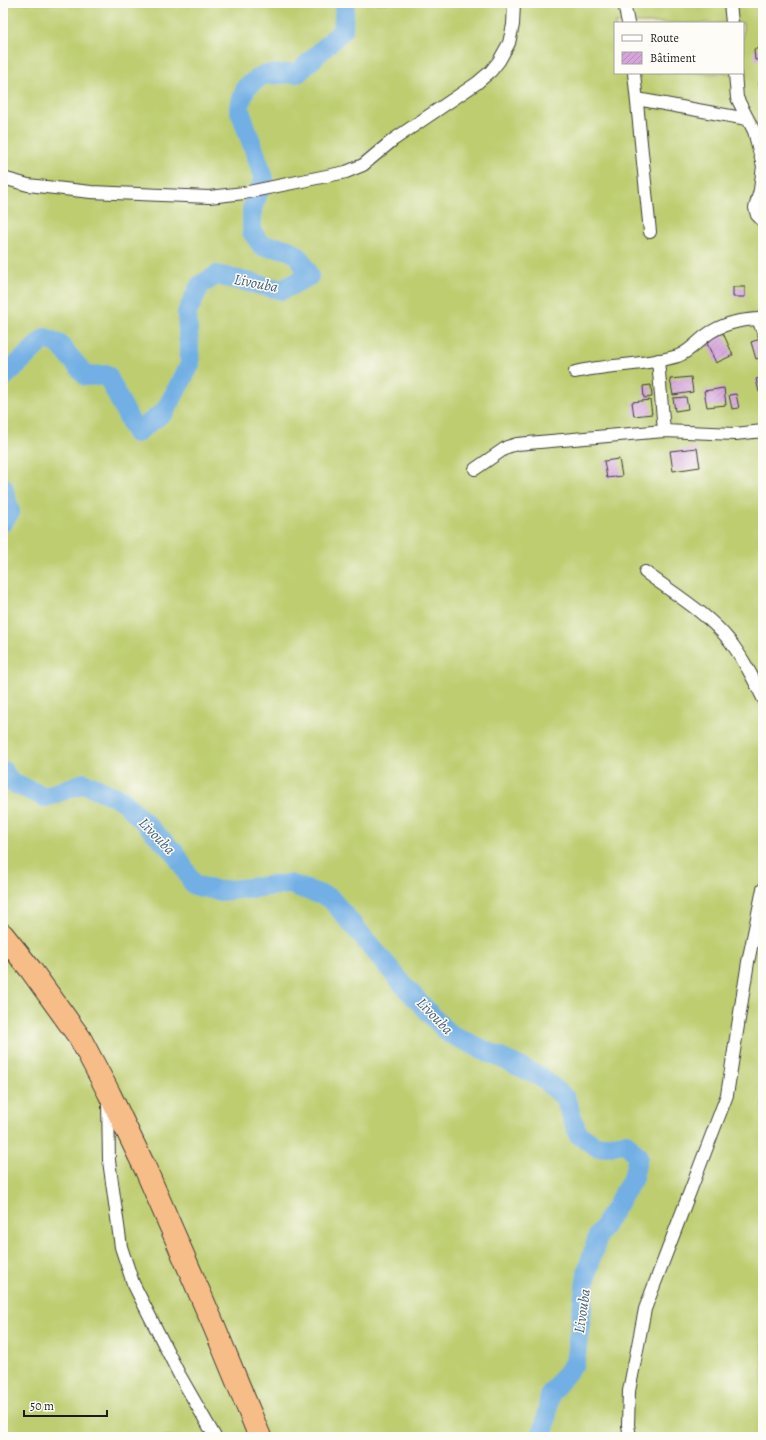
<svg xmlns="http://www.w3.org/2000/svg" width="766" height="1440" viewBox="0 0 766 1440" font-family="Alegreya,serif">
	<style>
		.grass { fill: #bdcd6f; stroke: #6c7446; fill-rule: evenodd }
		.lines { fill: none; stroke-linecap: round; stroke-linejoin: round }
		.river { stroke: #71afe4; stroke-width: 20 }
		.building { fill: url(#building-hatch) }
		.street-casing { stroke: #3b3a34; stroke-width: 14 }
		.highway-casing { stroke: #3b3a34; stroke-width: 24 }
		.street { stroke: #fff; stroke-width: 12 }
		.highway { stroke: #f7bd88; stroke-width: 22 }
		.labels { text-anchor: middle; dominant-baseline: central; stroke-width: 3; stroke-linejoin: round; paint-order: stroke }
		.water-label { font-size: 15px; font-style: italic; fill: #425e76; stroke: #fdfcf7 }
	</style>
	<defs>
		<pattern id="building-hatch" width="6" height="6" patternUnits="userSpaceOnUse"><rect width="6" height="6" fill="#d6a4db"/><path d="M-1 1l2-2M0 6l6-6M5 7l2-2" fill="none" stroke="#b78dbb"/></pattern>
	</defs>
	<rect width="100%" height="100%" fill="#fdfcf7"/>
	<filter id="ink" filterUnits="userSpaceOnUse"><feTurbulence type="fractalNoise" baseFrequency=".025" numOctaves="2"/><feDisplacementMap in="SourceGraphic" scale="8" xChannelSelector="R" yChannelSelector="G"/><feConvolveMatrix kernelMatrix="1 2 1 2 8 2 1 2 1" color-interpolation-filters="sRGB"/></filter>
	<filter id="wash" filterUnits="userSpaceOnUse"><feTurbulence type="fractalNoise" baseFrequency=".012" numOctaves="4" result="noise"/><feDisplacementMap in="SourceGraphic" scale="16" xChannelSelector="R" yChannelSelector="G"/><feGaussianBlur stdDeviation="0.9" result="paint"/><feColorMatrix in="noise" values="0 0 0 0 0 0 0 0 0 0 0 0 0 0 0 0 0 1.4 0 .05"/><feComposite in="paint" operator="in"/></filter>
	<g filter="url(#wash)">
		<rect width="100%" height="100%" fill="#eae2bf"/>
		<path class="grass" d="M3,3H763V1437H3ZM615,23H743V73H615Z"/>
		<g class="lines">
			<path class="river" d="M3,378L45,338L59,344L86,376L107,375L136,433L165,411L190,365L187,313L200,285L217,275L282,290L309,276C298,249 290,248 262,246L252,232V209L264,178L239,108L246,87L263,75L298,73L343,30L345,3
				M3,487L10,512L3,522
				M3,771L11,782L45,797L84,783L122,800L175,853L194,885L219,891L290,884L330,898L407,989L448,1033L541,1077L565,1098L578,1134L597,1147L626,1143L638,1156L633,1178L598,1236L587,1272L575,1362L550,1394L545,1427L540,1437"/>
		</g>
		<g id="blocks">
			<path class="building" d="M763,48V59L755,60L754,49Z
				M759,82H763V97L760,98Z
				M733,287H745V297H733Z
				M723,333L733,355L716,363L706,341Z
				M763,338V357L756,359L751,342Z
				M691,377L693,392L673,395L670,379Z
				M763,377V391L759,392L756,379Z
				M651,385L652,397L644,398L643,386Z
				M724,388L726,405L707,407L704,391Z
				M736,394L739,408L732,409L729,395Z
				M686,397L688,409L675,411L673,398Z
				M650,400L652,414L634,416L632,402Z
				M697,448L700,467L673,471L670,451Z
				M619,459L622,476L607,478L604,461Z"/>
		</g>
	</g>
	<g filter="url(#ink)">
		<use href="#blocks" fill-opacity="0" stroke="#3b3a34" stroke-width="1"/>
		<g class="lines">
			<g class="street-casing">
				<path id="street" d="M624,3L628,23
					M730,3L732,23
					M634,73L650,232
					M735,73L737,98L754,131L763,166L760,190L755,208L757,215L763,221
					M637,99L747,119
					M3,178L28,185L91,192L209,197L244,193L346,172L363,165L393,140L477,83L491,71L499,61L509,43L513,25L514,3
					M758,319L763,332
					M658,360L664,431
					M575,372C609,364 644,366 678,356C689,352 696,343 705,336C722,323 743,319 763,319
					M475,469L507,447L517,444L664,431L735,434L763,431
					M645,572C673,593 707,613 729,640C743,658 753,678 763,698
					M108,1101L109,1161L121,1247L133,1283L179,1374L215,1437
					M630,1437L628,1425L629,1391L645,1309L727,1095L748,962L763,889"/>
			</g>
			<g class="highway-casing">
				<path id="highway" d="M3,935L31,970L80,1038L109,1093L146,1170L214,1326L260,1437"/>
			</g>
			<use href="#street" class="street"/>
			<use href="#highway" class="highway"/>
		</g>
	</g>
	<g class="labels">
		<g class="water-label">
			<text transform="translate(256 283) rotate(11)">Livouba</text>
			<text transform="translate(157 836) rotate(46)">Livouba</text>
			<text transform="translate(435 1016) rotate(46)">Livouba</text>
			<text transform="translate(582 1311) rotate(-82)">Livouba</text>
		</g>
	</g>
	<rect width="766" height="1440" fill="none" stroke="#fdfcf7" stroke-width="16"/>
	<rect x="614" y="22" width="130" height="52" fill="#fdfcf7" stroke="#a3a29f"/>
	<rect x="622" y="35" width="20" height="6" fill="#ffffff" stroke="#a3a29f"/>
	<text x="650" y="42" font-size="12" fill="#1c1c1c">Route</text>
	<rect x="622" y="52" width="20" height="12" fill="url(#building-hatch)" stroke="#a3a29f"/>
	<text x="650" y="62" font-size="12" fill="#1c1c1c">Bâtiment</text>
	<path d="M24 1410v6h83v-6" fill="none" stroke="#1c1c1c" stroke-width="2"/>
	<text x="30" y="1410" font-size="12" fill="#1c1c1c" stroke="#fdfcf7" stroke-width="3" paint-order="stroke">50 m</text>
</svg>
